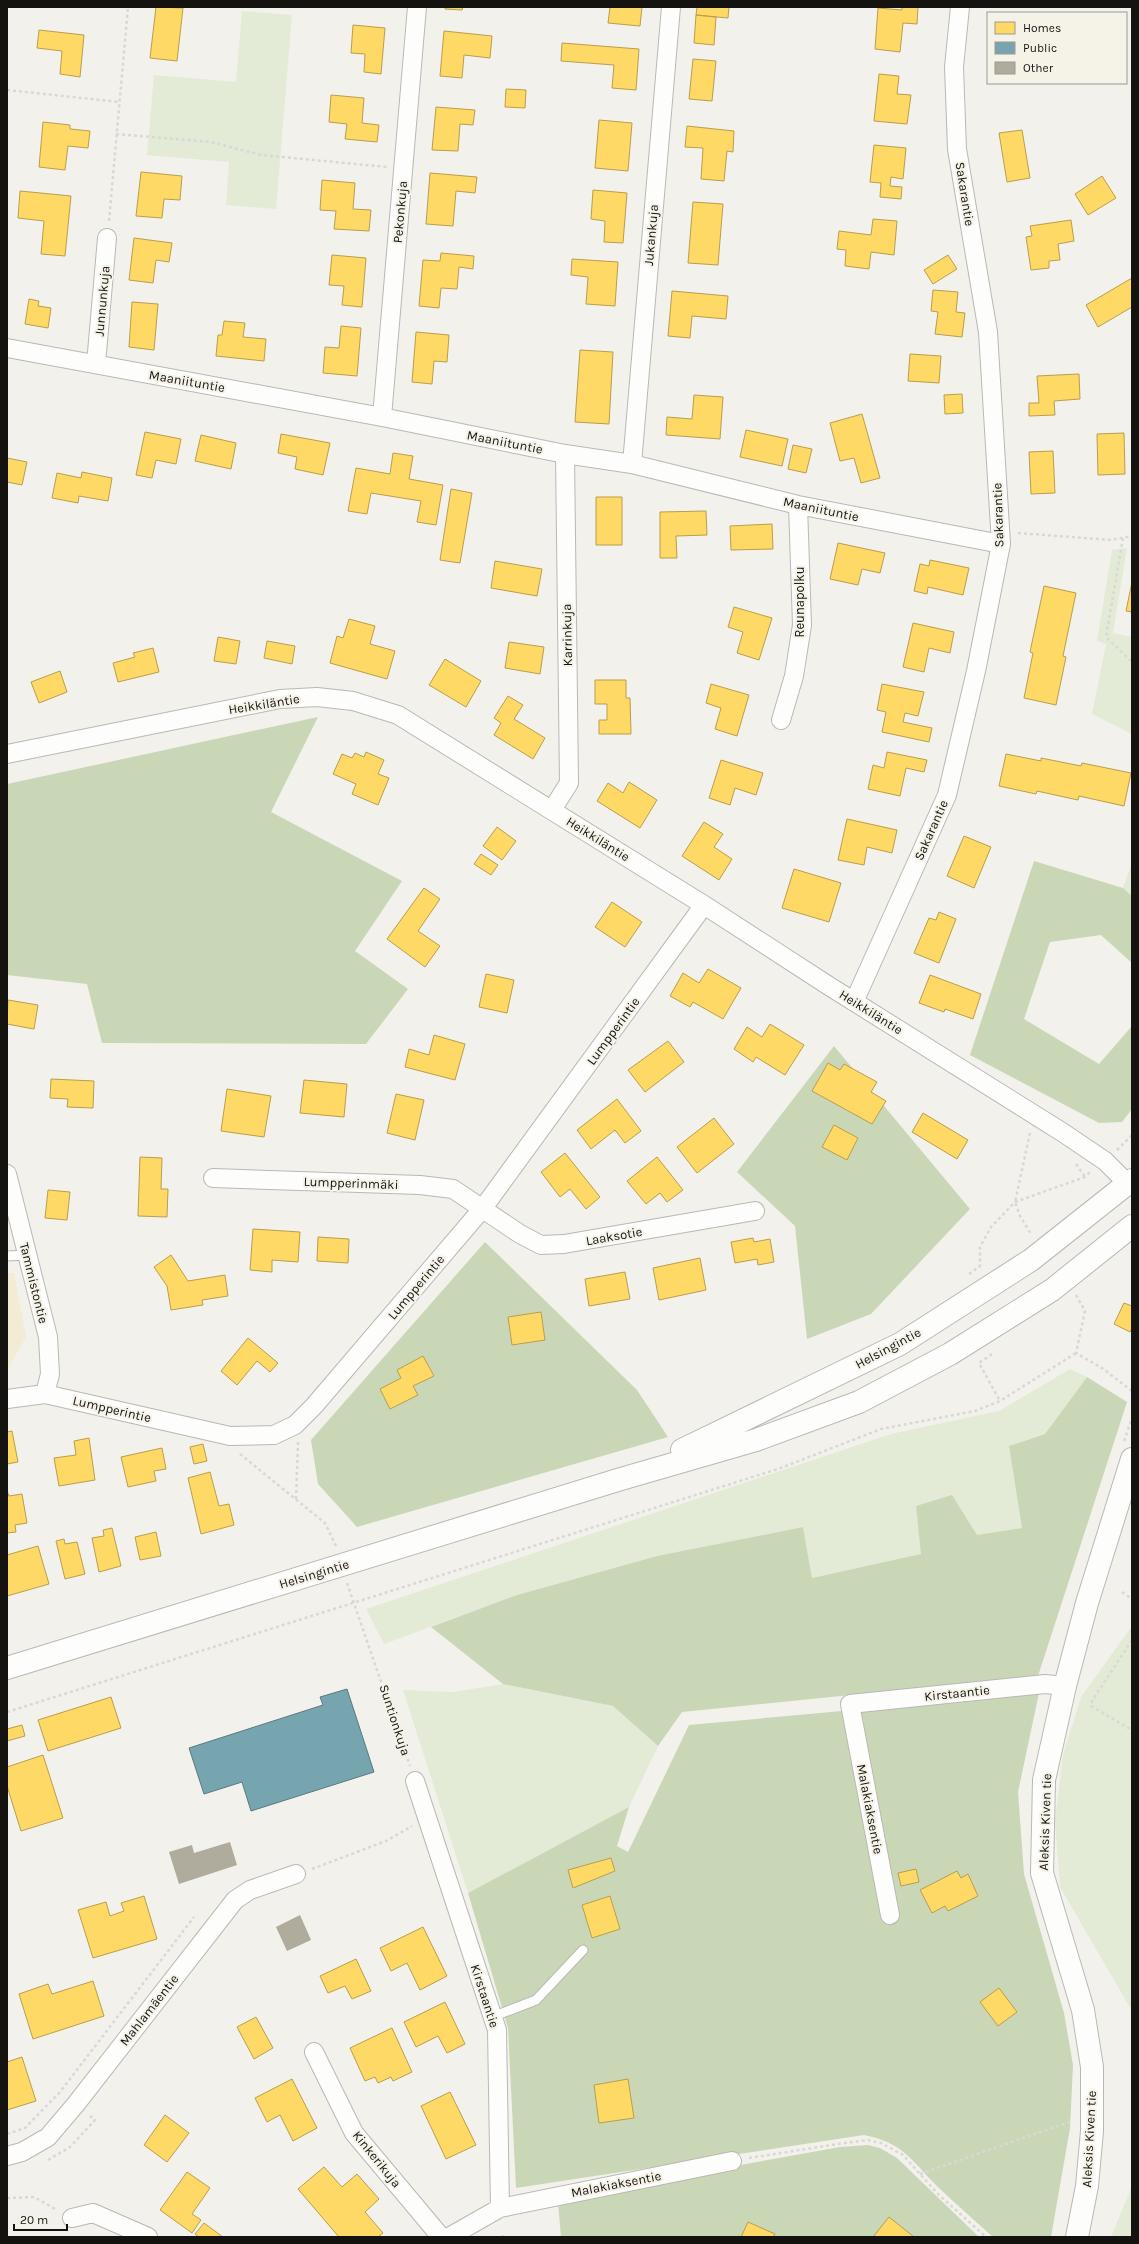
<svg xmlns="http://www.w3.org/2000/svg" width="1139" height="2244" viewBox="0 0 1139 2244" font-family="Karla,sans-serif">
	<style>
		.green { fill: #e3ebd6 }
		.forest { fill: #cad7b6 }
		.sand { fill: #f2ecd5 }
		.homes { fill: #ffd966; stroke: #b99e4c }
		.public { fill: #76a5af; stroke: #59797f }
		.building { fill: #afab9d }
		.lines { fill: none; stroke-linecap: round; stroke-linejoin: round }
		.lane-casing { stroke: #b9b8b4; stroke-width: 11 }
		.street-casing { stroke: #b9b8b4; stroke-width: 20 }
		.secondary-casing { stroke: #b9b8b4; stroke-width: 24 }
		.path { stroke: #d9d8d7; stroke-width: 2.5; stroke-dasharray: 3 3; stroke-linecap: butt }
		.lane { stroke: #fdfdfc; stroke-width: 9 }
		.street { stroke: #fdfdfc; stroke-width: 18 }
		.secondary { stroke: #fdfdfc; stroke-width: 22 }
		.labels { text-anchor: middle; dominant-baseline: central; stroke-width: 4; stroke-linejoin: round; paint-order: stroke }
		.street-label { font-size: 13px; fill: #151310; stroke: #f5f2e8 }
	</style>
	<rect width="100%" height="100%" fill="#f2f1eb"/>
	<path class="green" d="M242,11L292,15L276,209L226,205L229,162L147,155L154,75L236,82Z
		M1127,548L1113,633L1132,637V734L1092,714L1106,644L1097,641L1112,550Z
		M1132,862V896L1123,888Z
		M1070,1369L1087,1377L1045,1434L1009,1446L1022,1528L977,1535L916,1506L922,1554L812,1578L803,1527L657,1556L517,1595L384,1644L366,1609L891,1434L999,1411Z
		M1132,1626V2011L1060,1887L1055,1821L1063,1755L1081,1697Z
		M503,1684L613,1706L658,1746L629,1807L468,1893L403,1690L453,1692Z
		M1132,2186V2237H1111Z"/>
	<path class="forest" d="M318,717L271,812L402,881L355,951L408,989L366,1044L102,1043L87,984L7,975V784Z
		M1034,861L1123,888L1132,896V963L1101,935L1050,942L1024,1019L1099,1064L1132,1026V1109L1122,1122L1099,1123L970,1055Z
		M834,1046L970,1209L871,1314L807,1339L795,1226L737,1172Z
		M485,1242L637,1390L668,1437L357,1527L318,1484L311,1440Z
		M1087,1377L1127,1402L1038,1676L682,1712L658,1746L613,1706L503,1684L431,1627L517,1595L657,1556L803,1527L812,1578L921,1554L916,1506L952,1495L977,1535L1022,1528L1009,1446L1045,1434Z
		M1039,1693L1018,1792L1024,1874L1064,2013L1073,2065L1070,2128L1051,2237H993C975,2221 957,2205 940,2189C912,2162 905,2143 864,2135L516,2188L508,2028L468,1893L629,1807L617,1846L628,1852L689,1725Z
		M868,2145L880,2148L897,2158L979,2237H561L558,2202L657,2180L840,2147Z"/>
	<path class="sand" d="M7,1273H14L26,1337L9,1367H7Z"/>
	<path class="homes" d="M156,7L183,8L177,61L150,58Z
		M445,7H463L462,10L445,9Z
		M610,7H642L640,26L608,23Z
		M697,7H729L728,18L696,15Z
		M902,7H918L917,24L903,23L900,52L875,49L878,8L902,10Z
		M696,15L716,17L714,45L694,43Z
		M353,25L385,28L381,74L364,72L365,54L351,53Z
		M39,30L84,35L80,77L60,74L62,51L37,48Z
		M444,31L492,36L490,58L464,55L462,78L440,76Z
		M562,43L639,49L636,90L612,88L614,65L561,61Z
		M693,59L716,61L712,101L689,99Z
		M879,74L899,76L897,94L911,95L907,124L874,121Z
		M506,89L526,90L525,108L505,107Z
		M331,95L364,98L362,123L379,125L377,142L345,139L347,124L329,122Z
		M436,107L475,110L473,125L460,124L458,151L432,150Z
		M599,120L632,123L628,171L595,168Z
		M43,122L70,125V129L90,131L88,148L68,146L65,170L39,167Z
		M687,126L734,131L733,152L727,151L724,181L701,179L703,148L685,147Z
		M1022,130L1030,178L1007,182L999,133Z
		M874,145L906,148L903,179L891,177L890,186L902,187L901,199L880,197L881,183L870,182Z
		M141,172L182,176L180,200L164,199L162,218L136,216Z
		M430,173L477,177L475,193L456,191L453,226L426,224Z
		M1102,176L1116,198L1088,215L1075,194Z
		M322,180L355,183L353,209L371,210L369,231L334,229L336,211L320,210Z
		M593,190L627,193L623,243L604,242L605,221L591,219Z
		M20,191L71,196L65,256L41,254L44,221L18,218Z
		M693,202L723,204L718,265L688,263Z
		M873,219L897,221L894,255L871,252L869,269L845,266L846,250L837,249L839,231L871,235Z
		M1071,220L1074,241L1058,244L1060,260L1049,261V268L1031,270L1026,237L1032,236L1030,226Z
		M134,238L172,243L169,262L156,260L153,283L129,280Z
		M441,253L474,256L473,269L459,267L457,289L441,288L439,308L419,306L423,260L440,261Z
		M332,255L366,258L362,307L342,305L344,286L329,285Z
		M948,255L957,269L933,284L924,270Z
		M572,259L618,262L615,306L586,304L588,277L571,275Z
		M1132,278V307L1098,327L1086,305Z
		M933,290L958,292L956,312L965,313L962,337L935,334L938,312L931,311Z
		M672,291L728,296L726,319L692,316L690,338L668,336Z
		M29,299L39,301L38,306L51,308L48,328L25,324Z
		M132,302L158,304L154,350L129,347Z
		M224,321L245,323L243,337L266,339L264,361L216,356L218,335H222Z
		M341,326L361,328L357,376L323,373L325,347L339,348Z
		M416,332L449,335L447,362L434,361L432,384L412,382Z
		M580,350L613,352L609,424L575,422Z
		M910,354L941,356L939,383L908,381Z
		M1079,374L1080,399L1054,401L1055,415L1029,416V403H1039L1037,376Z
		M962,394L963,413L945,414L944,395Z
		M694,395L723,397L720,439L666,435L667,417L692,419Z
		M862,414L880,478L861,483L854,458L840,461L830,423Z
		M746,430L788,439L782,466L740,457Z
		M145,432L181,439L176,464L156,460L152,478L136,475Z
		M1124,433L1125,474L1098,475L1097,434Z
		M281,434L330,443L323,475L295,469L297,457L278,453Z
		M201,435L236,443L231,469L195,461Z
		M793,445L812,449L806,473L788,469Z
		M1053,451L1055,493L1031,494L1029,452Z
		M393,453L413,456L409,479L443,485L436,525L417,522L421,501L371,493L367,514L348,511L356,468L390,474Z
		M7,458L27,462L22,485L7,482Z
		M82,472L112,478L108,501L79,496L78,503L52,498L57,473L81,478Z
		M451,489L472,493L460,563L440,560Z
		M596,497H622V545H596Z
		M706,511L707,535L676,536L677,558H660V512Z
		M772,524L773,549L731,550L730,526Z
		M838,543L885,553L880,573L862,569L858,585L830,579Z
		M930,560L969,568L963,595L928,587L927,594L914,591L920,564L929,566Z
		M495,561L542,569L537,596L491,588Z
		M1132,582V612L1126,611Z
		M1044,586L1076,593L1063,656L1066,657L1056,705L1024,698L1033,653L1030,652Z
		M734,607L772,618L759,660L737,653L743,632L728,627Z
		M349,619L375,626L370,644L395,651L387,679L330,663L337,636L343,638Z
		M913,623L954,632L950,653L929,648L924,672L903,667Z
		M218,637L240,641L236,664L214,661Z
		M267,641L295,646L292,664L264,658Z
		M509,642L544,647L540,674L505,668Z
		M153,648L159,672L118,682L113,663L135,657L133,653Z
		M445,659L481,681L466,707L429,685Z
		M60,671L67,692L39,703L31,682Z
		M595,680H626V698H630L631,734H599V720H607V704H595Z
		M711,684L749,695L737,736L715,729L721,708L706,703Z
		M882,684L924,692L918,716L905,713L903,722L932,728L929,742L882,732L886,712L877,710Z
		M508,696L523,705L514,719L545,738L533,759L494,735L501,723L494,718Z
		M366,752L384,760L378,774L389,778L378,805L352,794L356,784L333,774L342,754L352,758L355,753L364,757Z
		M887,752L927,760L924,772L906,768L900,796L868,789L873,765L884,768Z
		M1006,754L1041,761V758L1081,766L1082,763L1131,773L1124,806L1079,796L1078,800L1037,791L1036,794L999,786Z
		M721,760L763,773L756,795L735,788L730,805L709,798Z
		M629,782L657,800L640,828L597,801L608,783L623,793Z
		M847,819L897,830L892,853L867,847L864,865L838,860Z
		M704,822L723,834L714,847L732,859L719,880L682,856Z
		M497,827L516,841L502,860L483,846Z
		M964,836L991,847L974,888L947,876Z
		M481,854L498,865L491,875L474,864Z
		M794,869L841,883L829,922L782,908Z
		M424,888L440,899L418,931L440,946L425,967L387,939Z
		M612,902L642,922L625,947L595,927Z
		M939,912L956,919L939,963L914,953L929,918L936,920Z
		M708,969L741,988L723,1019L693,1002L690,1007L670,996L683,973L699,983Z
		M486,974L514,980L507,1013L479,1007Z
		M930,975L981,994L973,1019L945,1009L944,1012L919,1003Z
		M8,1000L38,1005L34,1029L7,1024Z
		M770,1024L804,1045L785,1075L756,1057L753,1062L734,1049L747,1027L762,1037Z
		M434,1035L465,1044L455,1080L405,1067L409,1049L429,1055Z
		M668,1041L684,1062L645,1092L628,1070Z
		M828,1063L840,1070L844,1064L877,1082L871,1092L886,1101L872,1124L812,1091Z
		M51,1079L94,1081L93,1108L67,1107L68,1099L50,1098Z
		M304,1080L347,1084L344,1117L300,1113Z
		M227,1089L271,1096L264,1137L221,1131Z
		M396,1094L424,1100L415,1140L387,1133Z
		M617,1099L641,1131L625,1143L615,1130L591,1149L577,1130Z
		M923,1113L968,1140L957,1159L912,1132Z
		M714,1118L734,1144L697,1173L677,1147Z
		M834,1125L858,1138L847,1160L822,1147Z
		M565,1153L600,1197L586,1209L570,1189L560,1197L541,1172Z
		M140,1157L162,1158L161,1189H168L167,1217L138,1216Z
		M657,1157L683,1190L667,1202L660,1193L646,1204L627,1181Z
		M48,1190L70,1192L67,1220L45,1218Z
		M253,1229L300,1232L298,1262L272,1260V1272L250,1270Z
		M318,1237L349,1239L348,1263L317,1261Z
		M753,1238L754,1242L770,1239L774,1262L758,1265L757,1259L735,1263L731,1242Z
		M171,1255L188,1281L225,1275L228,1296L202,1300L203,1305L171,1310L167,1286L154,1267Z
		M700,1258L706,1290L659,1300L653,1268Z
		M625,1272L630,1299L589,1306L585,1279Z
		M1124,1303L1132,1306V1328L1130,1332L1114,1324Z
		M541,1312L545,1340L512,1345L508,1317Z
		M248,1338L278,1363L270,1372L257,1361L237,1385L221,1371Z
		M423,1356L434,1376L413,1386L418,1395L390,1409L380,1389L401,1378L397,1370Z
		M12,1431L18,1462L7,1464V1432Z
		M89,1438L95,1480L59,1486L54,1458L76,1455L74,1441Z
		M203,1444L207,1461L194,1464L190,1447Z
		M162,1448L166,1469L154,1471L156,1481L128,1487L121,1457Z
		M210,1472L219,1506L229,1504L234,1525L201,1534L188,1478Z
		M7,1491L9,1496L22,1494L27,1523L15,1525L16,1532L7,1533Z
		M112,1528L121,1566L99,1572L92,1538L104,1536L103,1530Z
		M156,1532L161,1556L140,1560L135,1537Z
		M64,1539L65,1544L77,1542L85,1574L65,1579L56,1541Z
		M38,1546L49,1584L7,1596V1555Z
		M111,1697L121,1728L48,1751L38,1720Z
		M22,1725L25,1736L7,1741V1729Z
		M43,1755L63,1818L21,1831L7,1786V1767Z
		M611,1858L615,1871L573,1888L568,1870Z
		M916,1869L919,1882L901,1886L898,1873Z
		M957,1871L961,1878L968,1874L978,1896L948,1911L945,1906L932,1913L920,1890Z
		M144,1896L157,1939L93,1958L78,1910L106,1902L110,1916L124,1911L121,1903Z
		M610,1896L620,1929L592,1938L582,1905Z
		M423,1927L447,1976L420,1990L407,1963L391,1971L380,1948Z
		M356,1959L371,1991L352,1999L345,1986L328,1993L320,1976Z
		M93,1981L104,2016L33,2039L19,1994L48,1984L52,1994Z
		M999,1988L1017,2012L998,2026L980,2002Z
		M445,2002L465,2044L447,2053L438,2036L416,2047L404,2022Z
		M256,2017L273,2048L254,2059L237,2027Z
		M392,2028L412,2072L393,2081L391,2077L378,2083L375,2077L365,2081L350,2048Z
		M22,2057L36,2101L7,2110V2062Z
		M292,2079L317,2128L293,2141L280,2115L267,2122L255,2098Z
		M628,2079L634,2118L599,2123L594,2085Z
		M450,2092L476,2145L446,2159L421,2106Z
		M165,2115L189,2133L167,2162L144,2145Z
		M324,2167L342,2187L357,2174L379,2199L365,2212L383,2233L378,2237H339L298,2189Z
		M187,2172L210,2188L192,2214L201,2220L192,2233L160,2210Z
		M889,2217L914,2237H873Z
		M748,2222L775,2234L773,2237H741Z
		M204,2223L223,2237H199L195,2234Z"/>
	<path class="public" d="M347,1689L374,1772L251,1811L242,1782L204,1794L189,1748L323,1705L320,1697Z"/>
	<path class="building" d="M230,1842L237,1865L179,1884L169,1852L192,1845L194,1853Z
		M300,1915L311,1940L287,1951L276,1927Z"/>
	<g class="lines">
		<g class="lane-casing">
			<path id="lane" d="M7,1256L27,1255
				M492,2017L536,2000L583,1950"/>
		</g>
		<g class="street-casing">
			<path id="street" d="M7,348L382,417L565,454L632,464L798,505L1001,544
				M96,364L107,238
				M382,417L417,7
				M632,464L671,7
				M781,720L794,676L802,625L798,505
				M7,754L280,699L317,697L353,701L398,715L704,905L829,986L1062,1132L1105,1161L1128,1184
				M552,810L569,783L565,454
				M854,1002L947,795L976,671L1001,544L988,332L957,149L954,67L960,7
				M7,1174L48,1337L50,1374L45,1394
				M213,1178L420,1185L453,1189L520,1234L541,1245L564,1244L755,1211
				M7,1399L45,1394L230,1436L274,1435L295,1425L314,1406L483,1208L704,905
				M415,1781L497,2030L500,2208
				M890,1915L850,1704L1045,1684L1065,1686
				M314,2052L354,2133L441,2237
				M7,2156L22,2152L48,2137L76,2104L235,1900L250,1890L296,1874
				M72,2218L93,2213L148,2237
				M449,2237L500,2208L732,2161"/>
		</g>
		<g class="secondary-casing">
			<path id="secondary" d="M682,1450L900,1344L1031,1260L1132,1180
				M7,1668L621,1479L756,1440L859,1402L950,1354L1052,1290L1132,1226
				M1077,2237L1087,2186L1092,2131V2067L1083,2010L1042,1873L1044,1780L1065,1686L1087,1603L1132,1459"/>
		</g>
		<path class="path" d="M7,90L119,102
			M116,134L211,142L261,155L387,167
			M109,221L128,7
			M1018,533L1111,540L1132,536
			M1123,538L1106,637L1132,662
			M1030,1133L1015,1202L1020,1216L1031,1234
			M1117,1150L1132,1135
			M1076,1164L1085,1177
			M969,1274L980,1266V1247L991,1227L1015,1202L1085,1177L1090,1172
			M1076,1295L1085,1311L1076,1353L1102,1368L1132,1391
			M992,1354L979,1363L1000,1401
			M1124,1441L1132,1418
			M240,1454L325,1523L336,1546
			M296,1499L298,1442
			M347,1583L410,1766
			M1122,1592L1132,1599
			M1132,1640L1092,1701L1091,1706L1132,1730
			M7,1712L778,1469L881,1429L975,1411L1000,1401L1076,1353
			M312,1869L386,1841L412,1826
			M7,2134L25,2128L60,2092L194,1917
			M749,2158L844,2143L868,2140L881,2143L903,2155L939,2195L986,2237
			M48,2160L70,2147L95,2120L90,2116
			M920,2174L1072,2121
			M7,2198L34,2197L57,2210
			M501,2237L504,2236"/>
		<use href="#lane" class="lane"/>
		<use href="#street" class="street"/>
		<use href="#secondary" class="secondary"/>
	</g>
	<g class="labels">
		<g class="street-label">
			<text transform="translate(965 194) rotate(81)">Sakarantie</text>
			<text transform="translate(400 212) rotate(-85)">Pekonkuja</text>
			<text transform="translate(651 235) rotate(-85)">Jukankuja</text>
			<text transform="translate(102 301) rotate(-85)">Junnunkuja</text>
			<text transform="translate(187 381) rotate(10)">Maaniituntie</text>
			<text transform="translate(505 442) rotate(11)">Maaniituntie</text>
			<text transform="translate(821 509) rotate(12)">Maaniituntie</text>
			<text transform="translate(998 515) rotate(-92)">Sakarantie</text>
			<text transform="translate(799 602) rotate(-90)">Reunapolku</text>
			<text transform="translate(567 635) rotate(-91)">Karrinkuja</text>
			<text transform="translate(264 704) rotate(-9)">Heikkiläntie</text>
			<text transform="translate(931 830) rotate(-66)">Sakarantie</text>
			<text transform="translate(598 839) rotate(32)">Heikkiläntie</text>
			<text transform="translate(871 1012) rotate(32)">Heikkiläntie</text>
			<text transform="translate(613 1031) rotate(-54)">Lumpperintie</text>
			<text transform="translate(351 1183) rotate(2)">Lumpperinmäki</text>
			<text transform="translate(614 1236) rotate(-10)">Laaksotie</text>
			<text transform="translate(34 1283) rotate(76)">Tammistontie</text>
			<text transform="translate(416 1287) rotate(-50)">Lumpperintie</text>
			<text transform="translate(888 1348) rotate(-28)">Helsingintie</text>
			<text transform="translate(112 1409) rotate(13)">Lumpperintie</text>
			<text transform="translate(314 1574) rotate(-17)">Helsingintie</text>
			<text transform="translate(957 1693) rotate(-6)">Kirstaantie</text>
			<text transform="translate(395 1720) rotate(72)">Suntionkuja</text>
			<text transform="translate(870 1809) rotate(79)">Malakiaksentie</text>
			<text transform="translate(1045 1822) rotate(-88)">Aleksis Kiven tie</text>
			<text transform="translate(485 1996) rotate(72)">Kirstaantie</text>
			<text transform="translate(149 2010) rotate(-52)">Mahlamäentie</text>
			<text transform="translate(1089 2139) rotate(-87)">Aleksis Kiven tie</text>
			<text transform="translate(377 2159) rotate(51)">Kinkerikuja</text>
			<text transform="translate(616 2184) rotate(-11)">Malakiaksentie</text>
		</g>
	</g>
	<rect width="1139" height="2244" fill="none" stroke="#151310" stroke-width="16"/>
	<rect x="987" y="12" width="140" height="72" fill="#f5f2e8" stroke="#9b9992"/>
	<rect x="995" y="22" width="20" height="12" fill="#ffd966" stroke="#9b9992"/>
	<text x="1023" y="32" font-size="12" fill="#151310">Homes</text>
	<rect x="995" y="42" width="20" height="12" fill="#76a5af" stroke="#9b9992"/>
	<text x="1023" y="52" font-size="12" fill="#151310">Public</text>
	<rect x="995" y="62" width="20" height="12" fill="#afab9d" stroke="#9b9992"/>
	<text x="1023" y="72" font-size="12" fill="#151310">Other</text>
	<path d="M14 2224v6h53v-6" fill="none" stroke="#151310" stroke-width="2"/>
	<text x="20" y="2224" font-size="12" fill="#151310" stroke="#f5f2e8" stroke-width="3" paint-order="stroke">20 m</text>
</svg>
